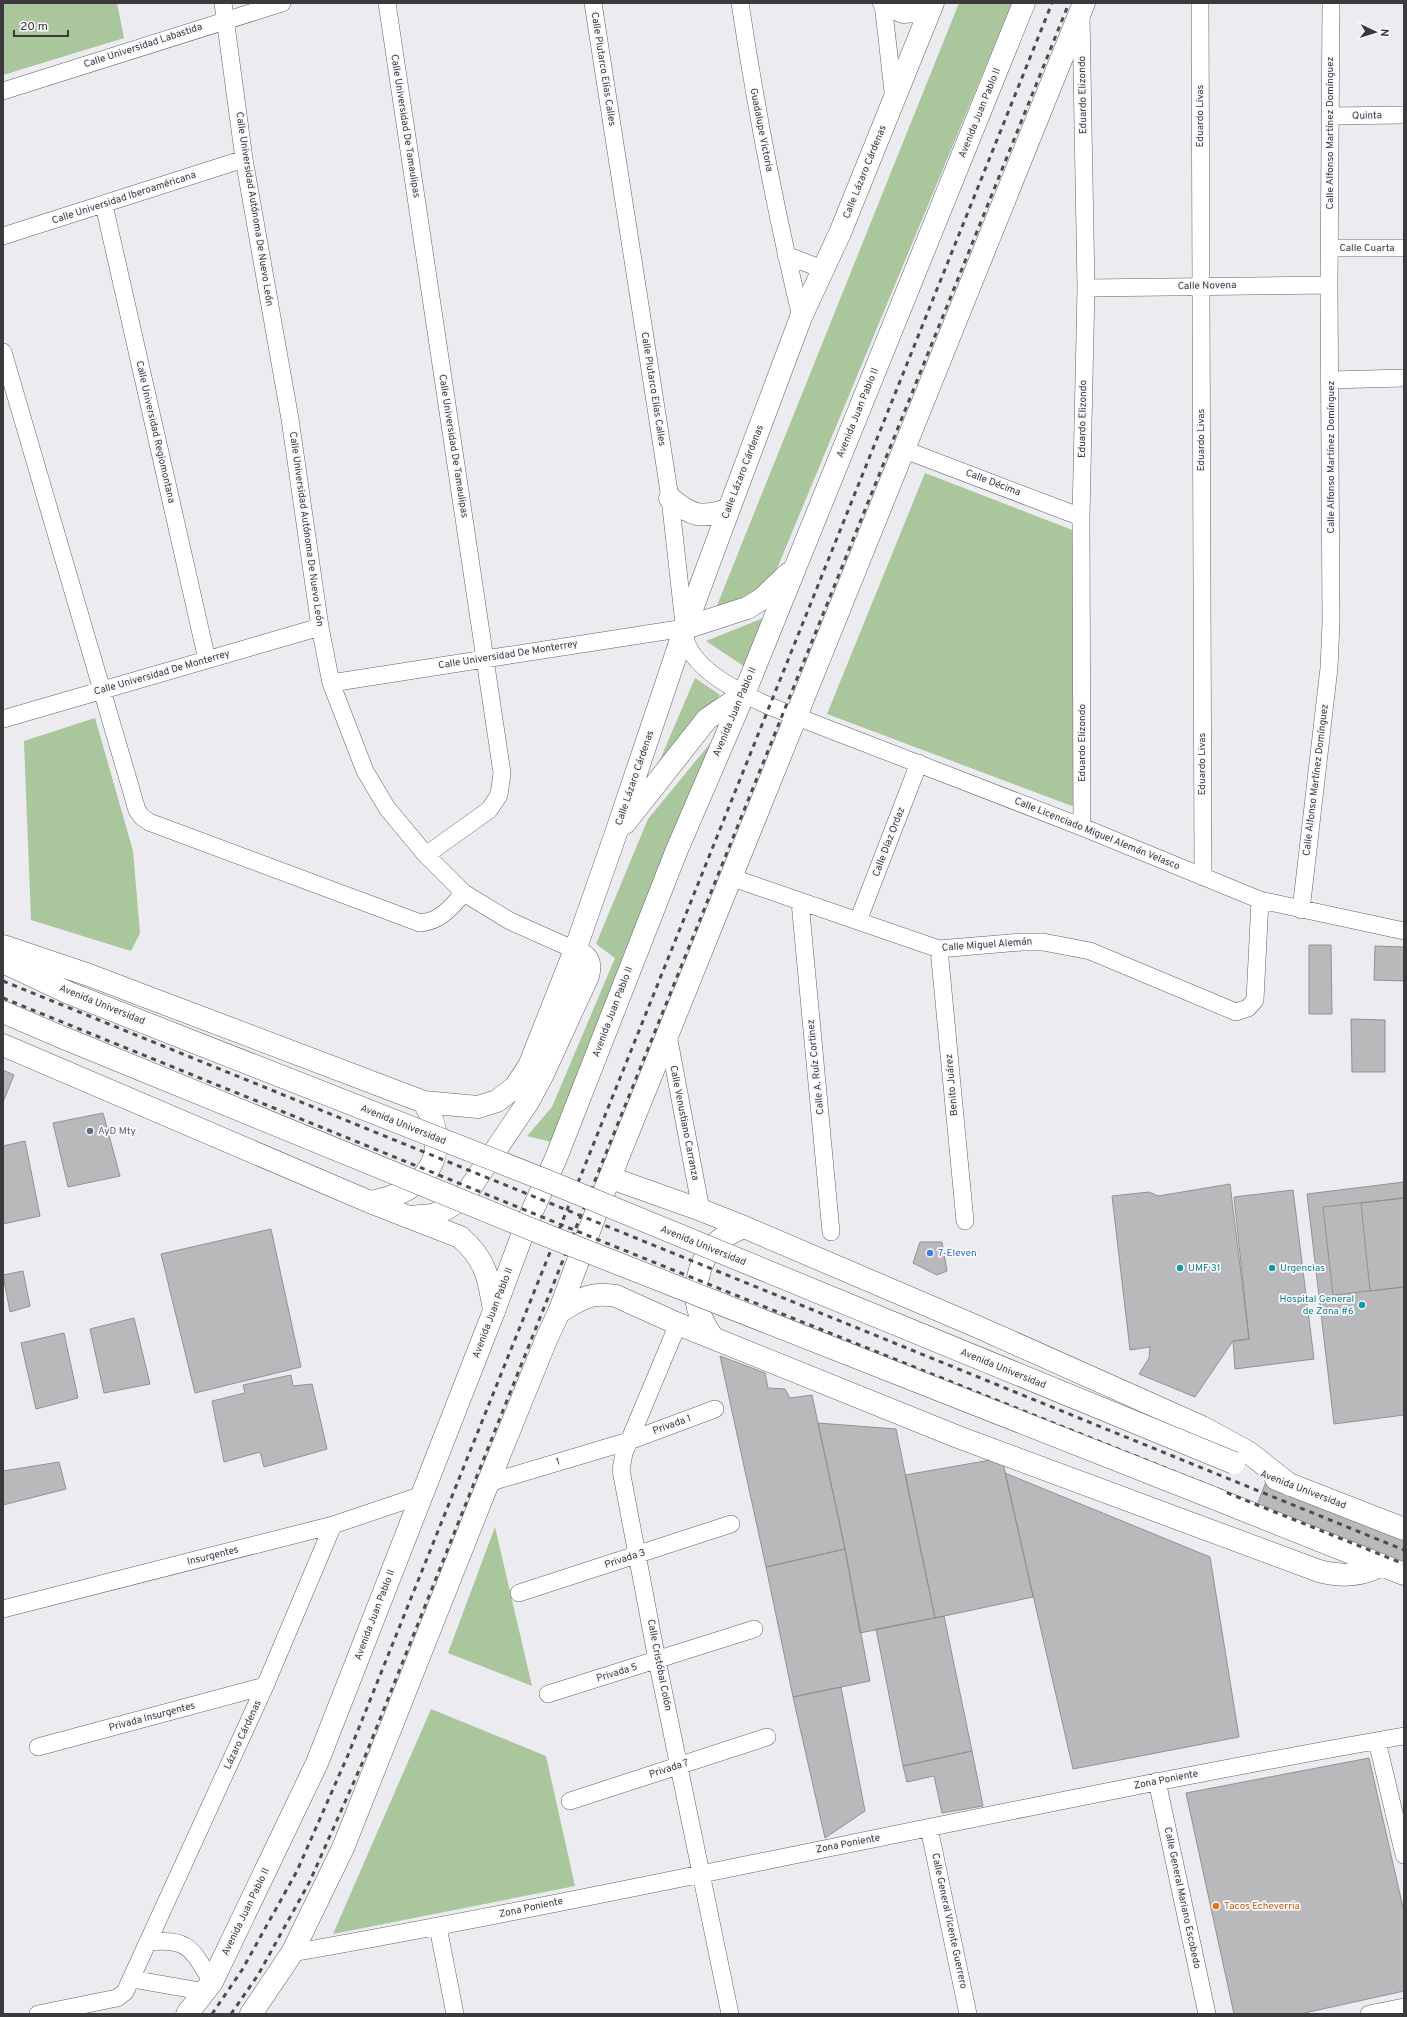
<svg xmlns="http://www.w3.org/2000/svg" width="1407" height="2017" viewBox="0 0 1407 2017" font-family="Overpass,sans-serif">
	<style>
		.green { fill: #a9c69c }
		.building { fill: #b9b8bb; stroke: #929195 }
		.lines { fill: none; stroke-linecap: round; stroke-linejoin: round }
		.minor-casing { stroke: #626165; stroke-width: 18 }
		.tertiary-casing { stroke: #626165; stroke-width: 23 }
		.trunk-casing { stroke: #626165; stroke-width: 23 }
		.minor { stroke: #fff; stroke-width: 17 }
		.tertiary { stroke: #fff; stroke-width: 22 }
		.trunk { stroke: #fff; stroke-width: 22 }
		.rail { stroke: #4d4c4f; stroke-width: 3; stroke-dasharray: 5 5; stroke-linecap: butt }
		.trunk-bridge-casing { stroke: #626165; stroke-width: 23; stroke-linecap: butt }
		.trunk-bridge { stroke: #fff; stroke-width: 22 }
		.service-dot { fill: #5c6f8a; stroke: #f9f8fc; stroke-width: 1.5 }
		.shop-dot { fill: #3f7fe0; stroke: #f9f8fc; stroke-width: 1.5 }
		.culture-dot { fill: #0f9aa8; stroke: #f9f8fc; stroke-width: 1.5 }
		.food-dot { fill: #e8710a; stroke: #f9f8fc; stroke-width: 1.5 }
		.labels { text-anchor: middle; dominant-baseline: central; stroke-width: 3.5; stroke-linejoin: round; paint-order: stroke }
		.street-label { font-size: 10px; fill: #3a393b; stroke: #f9f8fc }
		.service-label { font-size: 10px; fill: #4e5e75; stroke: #f9f8fc; text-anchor: start }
		.shop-label { font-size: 10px; fill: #366cbe; stroke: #f9f8fc; text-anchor: start }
		.culture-label { font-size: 10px; fill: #0d838f; stroke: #f9f8fc; text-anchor: start }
		.food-label { font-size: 10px; fill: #c56008; stroke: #f9f8fc; text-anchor: start }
	</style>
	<rect width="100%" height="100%" fill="#ecebef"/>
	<path class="green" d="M3,3H117L124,38L3,75Z
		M959,3H1012L766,595L714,613Z
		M925,473L1075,531L1080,809L827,714Z
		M766,617L745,667L706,641Z
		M695,678L720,695L645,795Z
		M95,718L133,851L140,933L131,951L31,920L24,741Z
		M718,734L559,1144L527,1136L552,1107L615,958L596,944L648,819Z
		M495,1527L532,1686L448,1653Z
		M431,1709L546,1756L575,1886L333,1934Z"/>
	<path class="building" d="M1309,945H1331L1332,1014H1309Z
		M1375,946L1404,947V981L1374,980Z
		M1351,1019L1385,1020V1072H1352Z
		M3,1070L14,1075L3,1102Z
		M103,1113L120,1176L68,1187L53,1123Z
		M25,1141L40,1216L3,1224V1146Z
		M1404,1182V1415L1334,1424L1307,1194Z
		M1230,1184L1249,1339L1233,1341L1195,1397L1139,1374L1149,1358L1150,1347L1130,1350L1112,1196L1149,1192L1158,1196Z
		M1293,1190L1314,1359L1235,1369L1233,1341L1249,1339L1234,1197Z
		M1404,1198V1287L1333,1295L1323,1207Z
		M1404,1198V1287L1370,1291L1361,1203Z
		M271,1229L301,1367L195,1393L161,1254Z
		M920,1242H942L947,1271L937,1275L913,1263Z
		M23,1271L30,1306L10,1312L3,1275Z
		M134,1318L150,1384L104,1393L90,1329Z
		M64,1333L78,1398L36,1409L21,1343Z
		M720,1356L765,1373L768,1388L785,1389L790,1398L812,1395L845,1549L766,1567Z
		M291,1375L293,1386L312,1384L327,1449L264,1467L260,1452L224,1462L212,1401L245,1393L243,1385Z
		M818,1423L896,1429L935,1618L860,1633L845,1549Z
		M1002,1458L1033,1597L935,1618L905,1475Z
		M59,1462L66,1489L3,1505V1471Z
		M1005,1473L1210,1557L1239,1737L1073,1769Z
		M1267,1479L1404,1534V1579L1252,1518Z
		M845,1549L870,1681L793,1697L766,1567Z
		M944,1616L972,1751L903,1766L876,1629Z
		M841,1687L865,1811L825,1838L793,1697Z
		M972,1751L983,1806L942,1813L934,1776L907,1782L903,1766Z
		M1369,1758L1404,1912V1991L1300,2014H1234L1186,1793Z"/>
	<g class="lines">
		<g class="minor-casing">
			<path id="minor" d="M223,3L244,159L290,419L320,627L331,683L365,771L387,808L426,855L464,893L510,921L575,950
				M387,3L502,773L499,795L489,810L426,855
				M593,3L670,498L686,642C697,672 741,693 769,706L1082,827L1260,900L1404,931
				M740,3C756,109 776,213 801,317
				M883,3L894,100
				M1200,3L1203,877
				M1081,15L1086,288L1081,517L1082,827
				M3,91L282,3
				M1330,116L1404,115
				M104,205L207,660
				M3,236L244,159
				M1331,248H1404
				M786,255L822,269
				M1086,288L1329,285
				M3,352L137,810L142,817L149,822L420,923C441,921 450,908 464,893
				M1331,380L1404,378
				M905,450L1081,517
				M331,683L685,628
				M3,719L320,627
				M733,878L939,949L1022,942H1043L1090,951L1236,1012L1248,1008L1255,1000L1260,900
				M800,902L831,1232
				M1301,910L1329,668L1331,623L1329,285L1331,3
				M858,921L919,763
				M939,949L965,1221
				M668,1035L701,1210
				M678,1324L624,1453L621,1470L657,1660L730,2014
				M488,1483L629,1441L715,1409
				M519,1593L731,1524
				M3,1609L333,1525L422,1495
				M548,1694L754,1629
				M1377,1741L1404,1855
				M38,1747L265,1686
				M1157,1781L1207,2014
				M570,1801L767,1737
				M929,1828L968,2014
				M438,1927L455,2014
				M149,1942C190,1938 192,1950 212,1982
				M292,1953C664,1887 1032,1801 1404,1736
				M132,1979L206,1992
				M38,2014L117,1998L125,1992L265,1686L333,1525
				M1369,2014L1404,2007"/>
		</g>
		<g class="tertiary-casing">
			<path id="tertiary" d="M884,3L903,12L930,10
				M670,498C691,516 702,519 729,509
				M685,628L747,608L762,599L788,574
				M625,823L707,719L744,694
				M575,950L615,836L685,628L729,509L801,317L840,233L933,3
				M187,2014L212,1982L317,1763L494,1311L526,1225L556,1158L676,852L744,694L1024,3
				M251,2014L292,1953L343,1848L488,1483L546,1340L559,1312L600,1202L1084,3"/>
		</g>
		<g class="trunk-casing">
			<path id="trunk" d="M3,946L89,975L424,1102L478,1107L497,1101L515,1087L529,1066L575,950C587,956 592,961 588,976L543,1074L528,1102L468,1191L454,1204L444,1210L433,1215L409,1217
				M3,962L69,993
				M3,1012L59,1036
				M3,1045L370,1202L460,1237C486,1259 489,1279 494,1311
				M611,1178L701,1210L744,1227L978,1327L1202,1427L1248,1452L1290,1485
				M370,1202C426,1192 454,1155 424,1102
				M559,1312C580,1300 590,1291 616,1296L678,1324L958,1437L1319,1571C1342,1577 1361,1576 1382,1565
				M713,1338C709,1332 705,1326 702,1319C689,1293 699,1253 724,1237C730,1233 737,1230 744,1227
				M1276,1479L1404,1529
				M1216,1499L1404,1574"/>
		</g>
		<use href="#minor" class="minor"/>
		<use href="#tertiary" class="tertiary"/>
		<use href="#trunk" class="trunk"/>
		<path class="rail" d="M3,981L1404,1550
			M3,998L621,1249L1404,1564
			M212,2014L242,1970L297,1871L348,1755L1052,3
			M231,2014L258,1975L310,1881L364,1759L569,1245L1069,3"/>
		<g class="trunk-bridge-casing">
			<path id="trunk-bridge" d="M69,993L545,1180L1234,1463
				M59,1036L543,1234L1216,1499"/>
		</g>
		<use href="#trunk-bridge" class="trunk-bridge"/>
	</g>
	<circle class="service-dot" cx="90" cy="1131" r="4"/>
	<circle class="shop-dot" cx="930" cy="1253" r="4"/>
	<g class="culture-dot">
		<circle cx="1180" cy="1268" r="4"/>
		<circle cx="1272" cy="1268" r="4"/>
		<circle cx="1362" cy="1305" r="4"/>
	</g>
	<circle class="food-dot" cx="1216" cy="1906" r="4"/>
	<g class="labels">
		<g class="street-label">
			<text transform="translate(143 46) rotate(-18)">Calle Universidad Labastida</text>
			<text transform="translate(603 69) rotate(81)">Calle Plutarco Elías Calles</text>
			<text transform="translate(1083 95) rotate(-91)">Eduardo Elizondo</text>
			<text transform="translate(980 113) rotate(-68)">Avenida Juan Pablo II</text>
			<text transform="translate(1200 116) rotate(-90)">Eduardo Livas</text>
			<text transform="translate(1367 116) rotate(-1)">Quinta</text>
			<text transform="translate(405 126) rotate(81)">Calle Universidad De Tamaulipas</text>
			<text transform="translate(761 130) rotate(79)">Guadalupe Victoria</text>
			<text transform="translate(1330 133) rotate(-90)">Calle Alfonso Martínez Domínguez</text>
			<text transform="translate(865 172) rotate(-68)">Calle Lázaro Cárdenas</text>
			<text transform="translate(124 198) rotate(-18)">Calle Universidad Iberoaméricana</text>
			<text transform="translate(254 209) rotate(81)">Calle Universidad Autónoma De Nuevo León</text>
			<text x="1367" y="248">Calle Cuarta</text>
			<text transform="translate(1207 286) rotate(-1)">Calle Novena</text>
			<text transform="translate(653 389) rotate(81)">Calle Plutarco Elías Calles</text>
			<text transform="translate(858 413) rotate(-68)">Avenida Juan Pablo II</text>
			<text transform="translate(1083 419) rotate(-89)">Eduardo Elizondo</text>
			<text transform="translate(155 432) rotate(77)">Calle Universidad Regiomontana</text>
			<text transform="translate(1201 440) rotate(-90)">Eduardo Livas</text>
			<text transform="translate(453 446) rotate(81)">Calle Universidad De Tamaulipas</text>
			<text transform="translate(1331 457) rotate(-90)">Calle Alfonso Martínez Domínguez</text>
			<text transform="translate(743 472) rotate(-69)">Calle Lázaro Cárdenas</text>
			<text transform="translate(993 483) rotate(21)">Calle Décima</text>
			<text transform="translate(306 529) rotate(82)">Calle Universidad Autónoma De Nuevo León</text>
			<text transform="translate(508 655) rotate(-9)">Calle Universidad De Monterrey</text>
			<text transform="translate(162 673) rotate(-16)">Calle Universidad De Monterrey</text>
			<text transform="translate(735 712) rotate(-67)">Avenida Juan Pablo II</text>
			<text transform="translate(1082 743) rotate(-90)">Eduardo Elizondo</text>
			<text transform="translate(1202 764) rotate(-90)">Eduardo Livas</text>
			<text transform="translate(635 778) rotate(-71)">Calle Lázaro Cárdenas</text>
			<text transform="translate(1316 780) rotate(-83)">Calle Alfonso Martínez Domínguez</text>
			<text transform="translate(1097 834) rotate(22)">Calle Licenciado Miguel Alemán Velasco</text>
			<text transform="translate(889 842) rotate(-69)">Calle Díaz Ordaz</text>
			<text transform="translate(987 945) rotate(-4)">Calle Miguel Alemán</text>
			<text transform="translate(102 1005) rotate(22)">Avenida Universidad</text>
			<text transform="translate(613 1012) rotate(-69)">Avenida Juan Pablo II</text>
			<text transform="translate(816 1067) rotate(-96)">Calle A. Ruíz Cortinez</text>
			<text transform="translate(952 1085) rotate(-95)">Benito Juárez</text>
			<text transform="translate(684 1123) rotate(79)">Calle Venustiano Carranza</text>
			<text transform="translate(403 1125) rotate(22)">Avenida Universidad</text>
			<text transform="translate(703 1246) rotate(22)">Avenida Universidad</text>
			<text transform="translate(493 1313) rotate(-69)">Avenida Juan Pablo II</text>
			<text transform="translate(1003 1369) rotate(22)">Avenida Universidad</text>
			<text transform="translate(672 1425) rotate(-20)">Privada 1</text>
			<text transform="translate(558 1462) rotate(-16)">1</text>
			<text transform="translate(1303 1490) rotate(21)">Avenida Universidad</text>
			<text transform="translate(213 1556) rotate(-14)">Insurgentes</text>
			<text transform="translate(625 1559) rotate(-18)">Privada 3</text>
			<text transform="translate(375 1615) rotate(-69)">Avenida Juan Pablo II</text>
			<text transform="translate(659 1665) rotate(79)">Calle Cristóbal Colón</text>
			<text transform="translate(617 1673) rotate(-17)">Privada 5</text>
			<text transform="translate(152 1717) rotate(-15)">Privada Insurgentes</text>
			<text transform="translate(243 1735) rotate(-65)">Lázaro Cárdenas</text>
			<text transform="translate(669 1769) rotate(-18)">Privada 7</text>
			<text transform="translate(1166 1780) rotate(-11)">Zona Poniente</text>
			<text transform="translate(848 1844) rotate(-11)">Zona Poniente</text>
			<text transform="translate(1182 1898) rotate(78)">Calle General Mariano Escobedo</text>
			<text transform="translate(531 1908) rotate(-12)">Zona Poniente</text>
			<text transform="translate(246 1912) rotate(-64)">Avenida Juan Pablo II</text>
			<text transform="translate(949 1921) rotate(78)">Calle General Vicente Guerrero</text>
		</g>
		<g class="service-label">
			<text x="98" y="1131">AyD Mty</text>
		</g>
		<g class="shop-label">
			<text x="938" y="1253">7-Eleven</text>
		</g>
		<g class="culture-label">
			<text x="1188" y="1268">UMF 31</text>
			<text x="1280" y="1268">Urgencias</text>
			<text x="1354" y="1299" text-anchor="end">Hospital General<tspan x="1354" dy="12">de Zona #6</tspan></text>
		</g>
		<g class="food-label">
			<text x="1224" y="1906">Tacos Echeverria</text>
		</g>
	</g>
	<rect width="1407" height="2017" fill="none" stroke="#3a393b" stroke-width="8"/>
	<g transform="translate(1375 32) rotate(94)" stroke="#f9f8fc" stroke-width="3" paint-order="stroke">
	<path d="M0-3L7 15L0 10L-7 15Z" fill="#3a393b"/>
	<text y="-6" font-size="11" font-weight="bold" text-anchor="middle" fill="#3a393b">N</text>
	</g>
	<path d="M14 30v6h54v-6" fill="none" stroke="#3a393b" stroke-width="2"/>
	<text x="20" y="30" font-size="12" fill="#3a393b" stroke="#f9f8fc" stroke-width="3" paint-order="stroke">20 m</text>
</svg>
